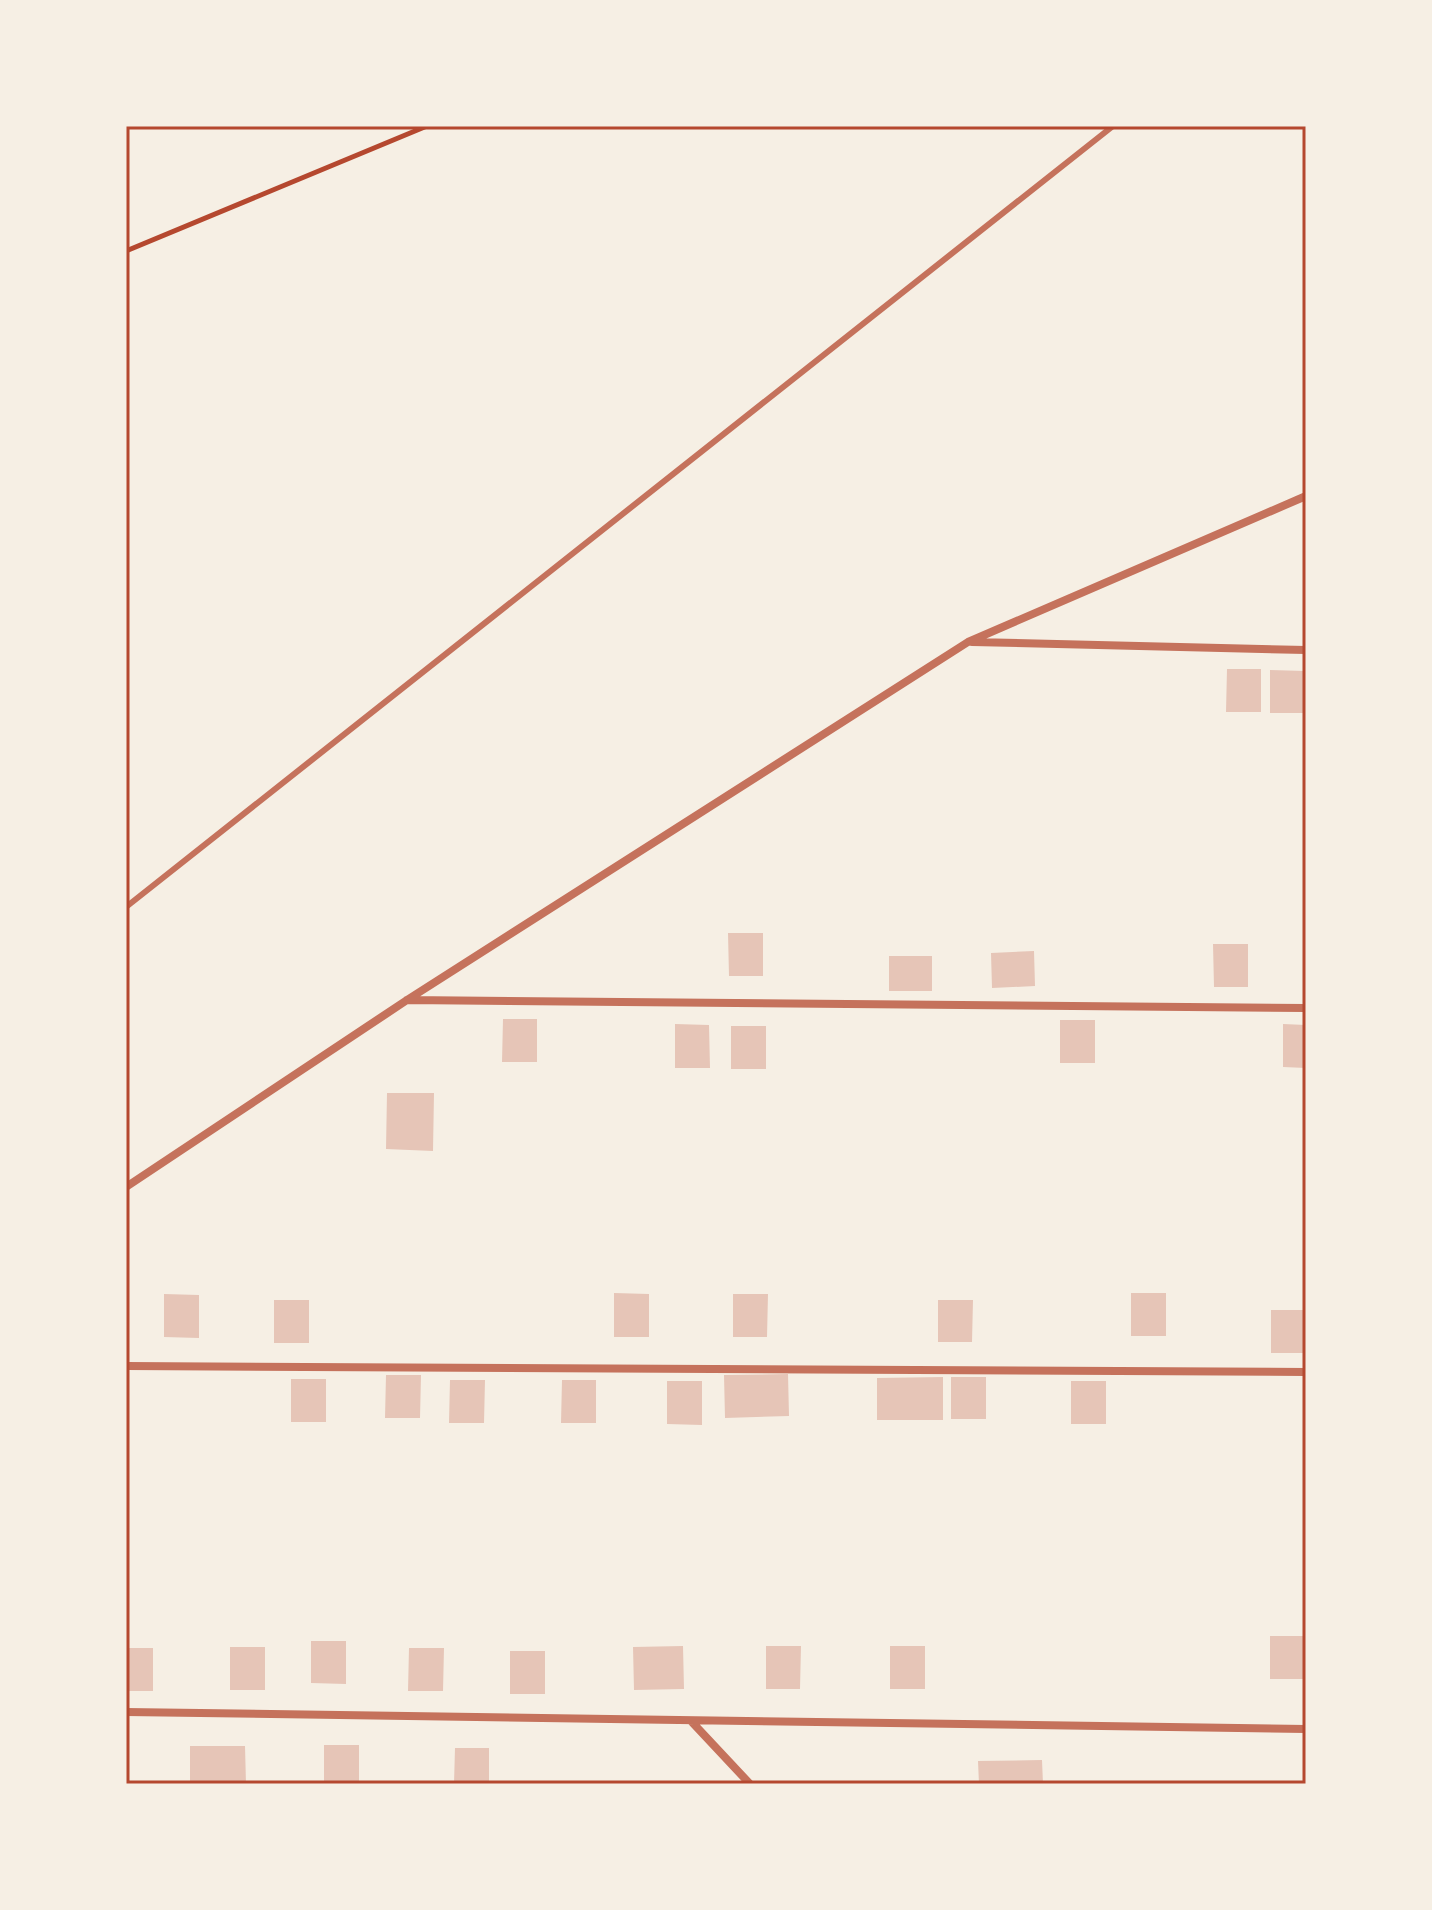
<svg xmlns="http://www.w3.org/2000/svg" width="1432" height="1910" viewBox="0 0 1432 1910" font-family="Mulish,sans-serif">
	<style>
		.building { fill: #e6c5b7 }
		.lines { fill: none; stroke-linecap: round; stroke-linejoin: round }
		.path { stroke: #b5482f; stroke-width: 5 }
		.service { stroke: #c5725c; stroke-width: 6 }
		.minor { stroke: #c5725c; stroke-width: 8 }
		.neatline { fill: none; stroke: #b5482f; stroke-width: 3 }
	</style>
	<rect width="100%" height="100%" fill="#f6efe4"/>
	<path class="building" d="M1227,669H1261V712H1226Z
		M1270,670L1305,671V713H1270Z
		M728,933H763V976H729Z
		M1213,944H1248V987H1214Z
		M1034,951L1035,986L992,988L991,953Z
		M889,956H932V991H889Z
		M503,1019H537V1062H502Z
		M1060,1020H1095V1063H1060Z
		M675,1024L709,1025L710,1068H675Z
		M1283,1024L1306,1025V1068L1283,1067Z
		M731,1026H766V1069H731Z
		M387,1093H434L433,1151L386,1149Z
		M614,1293L649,1294V1337H614Z
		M1131,1293H1166V1336H1131Z
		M164,1294L199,1295V1338L164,1337Z
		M733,1294H768L767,1337H733Z
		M274,1300H309V1343H274Z
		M938,1300H973L972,1342H938Z
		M1271,1310H1306V1353H1271Z
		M788,1374L789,1416L725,1418L724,1375Z
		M386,1375H421L420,1418H385Z
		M943,1377V1420H877V1378Z
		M951,1377H986V1419H951Z
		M291,1379H326V1422H291Z
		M450,1380H485L484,1423H449Z
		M562,1380H596V1423H561Z
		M667,1381H702V1425L667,1424Z
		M1071,1381H1106V1424H1071Z
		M1270,1636H1305V1679H1270Z
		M311,1641H346V1684L311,1683Z
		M683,1646L684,1689L634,1690L633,1647Z
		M766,1646H801L800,1689H766Z
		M890,1646H925V1689H890Z
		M230,1647H265V1690H230Z
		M126,1648H153V1691H126Z
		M409,1648H444L443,1691H408Z
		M510,1651H545V1694H510Z
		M324,1745H359V1784H324Z
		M190,1746H245L246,1784H190Z
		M455,1748H489V1784H454Z
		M1042,1760L1043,1784H979L978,1761Z"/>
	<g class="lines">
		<path class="path" d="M126,251L427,126"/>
		<path class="service" d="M126,907L1113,126"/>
		<path class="minor" d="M972,642L1306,650
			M407,1000L1306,1008
			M126,1187L407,1000L968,642L1306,496
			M126,1366L1306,1372
			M126,1712L1306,1729
			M691,1721L750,1784"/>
	</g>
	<rect width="1432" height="1910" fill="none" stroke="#f6efe4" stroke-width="256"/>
	<rect x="128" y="128" width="1176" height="1654" class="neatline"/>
</svg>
